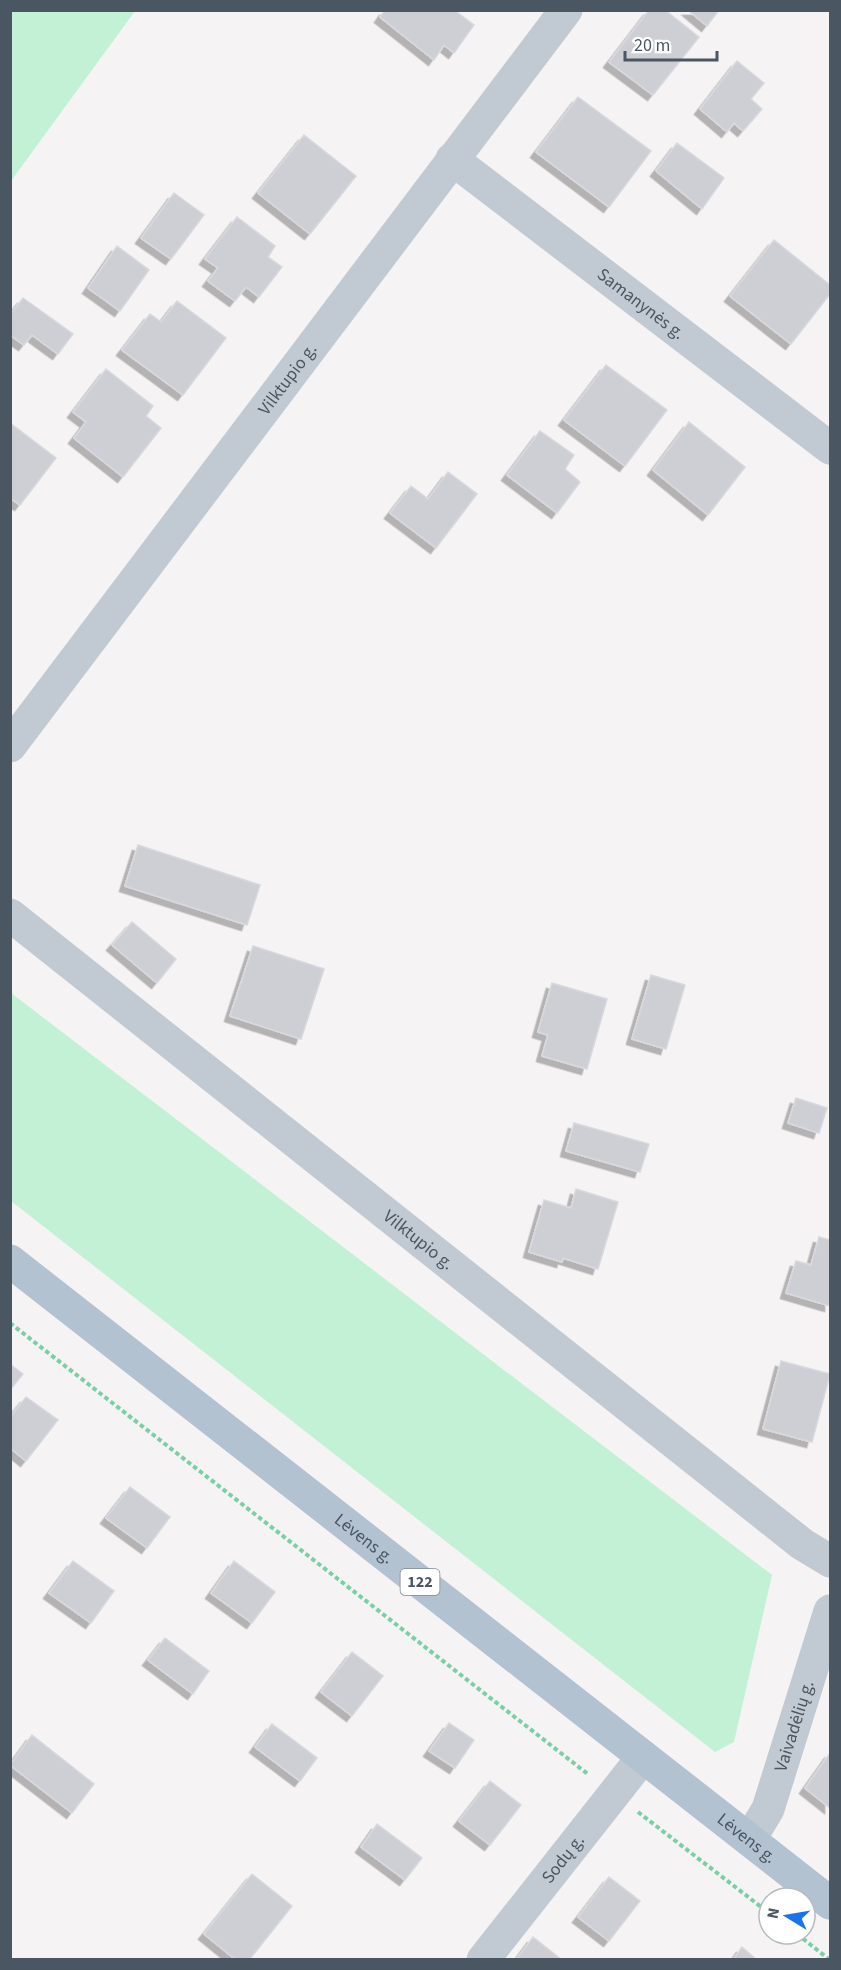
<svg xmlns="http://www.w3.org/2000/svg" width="841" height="1970" viewBox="0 0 841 1970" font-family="'Source Sans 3',sans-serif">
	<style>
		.green { fill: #c3f1d5 }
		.building { fill: #cdcfd5; stroke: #d7d9de; stroke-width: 1.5; filter: url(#shadow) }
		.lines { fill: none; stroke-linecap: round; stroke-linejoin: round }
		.path { stroke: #7ad0a6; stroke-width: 4; stroke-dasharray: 4.5 3; stroke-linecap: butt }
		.minor { stroke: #c1cad2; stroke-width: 33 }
		.major { stroke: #b3c2d1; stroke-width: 33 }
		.labels { text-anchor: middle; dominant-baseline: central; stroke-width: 4.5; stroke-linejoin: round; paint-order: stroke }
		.shield { fill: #fff; stroke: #808990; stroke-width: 1.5 }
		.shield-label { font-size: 16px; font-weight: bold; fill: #4a5661 }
		.street-label { font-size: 18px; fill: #4a5661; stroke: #fff }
	</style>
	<defs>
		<filter id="shadow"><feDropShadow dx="-5.5" dy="5.5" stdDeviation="0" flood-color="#0004"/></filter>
	</defs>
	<rect width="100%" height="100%" fill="#f5f3f3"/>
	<path class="green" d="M11,10L135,11L11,181L10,11Z
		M11,993L772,1575L734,1742L715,1752L11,1201Z"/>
	<path class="building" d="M385,10H454L474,25L454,53L444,45L434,60L380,17Z
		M649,10H665L699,37L653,95L609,62Z
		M688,10H719L707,26Z
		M737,61L764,83L751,99L762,109L743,131L734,123L727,132L700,109Z
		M578,97L651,151L609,207L536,152Z
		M304,135L356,176L310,234L258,193Z
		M677,143L724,178L702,209L656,171Z
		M174,193L204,215L171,259L141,238Z
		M237,217L275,246L268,257L282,267L259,297L246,287L235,301L208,281L218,268L205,259Z
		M774,240L830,285V294L791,344L730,296Z
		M117,246L149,270L120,311L88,288Z
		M23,298L73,334L58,354L32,335L24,345L10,335V315Z
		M177,301L226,338L183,395L122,350L150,314L161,322Z
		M606,365L667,410L625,466L564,420Z
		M106,369L153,406L146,416L161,428L123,477L74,438L86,422L73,412Z
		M689,422L745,467L708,515L653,470Z
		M10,423L56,458L20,505L10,498Z
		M540,431L574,455L565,469L580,482L557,513L507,475Z
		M448,472L477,494L436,548L390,513L411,486L428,499Z
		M138,845L260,885L247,925L125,886Z
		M132,922L176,959L157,983L112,945Z
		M253,946L324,969L301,1039L230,1016Z
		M651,975L685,985L666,1049L632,1039Z
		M552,983L607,999L587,1069L542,1056L548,1035L538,1032Z
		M796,1098L827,1108L819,1133L788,1123Z
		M574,1123L649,1144L640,1172L566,1151Z
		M576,1189L618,1202L598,1269L563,1258L562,1262L529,1252L544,1200L571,1208Z
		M819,1237L830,1240V1306L786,1293L796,1261L811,1265Z
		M781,1361L830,1374L812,1442L763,1429Z
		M10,1364L23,1374L10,1390Z
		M26,1397L58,1420L26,1461L10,1448V1417Z
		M130,1487L170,1517L147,1548L106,1518Z
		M73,1561L114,1591L91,1623L49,1593Z
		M234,1561L275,1592L252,1623L211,1593Z
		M165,1638L209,1671L193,1694L148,1660Z
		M352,1652L383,1676L352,1716L321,1692Z
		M449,1723L474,1740L455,1768L429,1751Z
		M272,1724L317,1758L300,1781L255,1747Z
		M32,1735L94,1784L72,1813L10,1765Z
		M830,1753V1808L805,1788Z
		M490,1781L521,1805L490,1845L459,1821Z
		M377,1824L422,1858L405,1880L361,1847Z
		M252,1874L292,1906L249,1960H236L204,1934Z
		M609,1877L640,1901L609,1941L578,1917Z
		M533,1937L562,1960H516Z
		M742,1947L757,1960H733Z"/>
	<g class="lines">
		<path class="path" d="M10,1323L589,1775
			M638,1812L769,1913
			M797,1934L830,1960"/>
		<g class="minor">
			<path id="s1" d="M452,159L830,448"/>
			<path id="s2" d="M10,746L566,10"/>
			<path id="s3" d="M10,915L802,1544L830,1561"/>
			<path id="s4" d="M750,1839L768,1809L830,1611"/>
			<path id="s5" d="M483,1960L643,1757"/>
		</g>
		<path class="major" id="s6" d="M10,1261L830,1903"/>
	</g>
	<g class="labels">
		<rect class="shield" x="400.5" y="1569" width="39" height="26" rx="4.5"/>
		<g class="shield-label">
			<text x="420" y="1582">122</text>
		</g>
		<g class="street-label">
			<text stroke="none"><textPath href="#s1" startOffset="238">Samanynės g.</textPath></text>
			<text stroke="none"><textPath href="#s2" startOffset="460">Vilktupio g.</textPath></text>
			<text stroke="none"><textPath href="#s3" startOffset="522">Vilktupio g.</textPath></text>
			<text stroke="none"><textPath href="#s6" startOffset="450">Lėvens g.</textPath></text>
			<text stroke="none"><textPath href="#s4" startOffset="122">Vaivadėlių g.</textPath></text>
			<text stroke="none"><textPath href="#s6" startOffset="936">Lėvens g.</textPath></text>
			<text stroke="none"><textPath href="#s5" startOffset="129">Sodų g.</textPath></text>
		</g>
	</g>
	<rect width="841" height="1970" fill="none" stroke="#4a5661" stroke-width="24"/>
	<g transform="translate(787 1916) rotate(281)"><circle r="28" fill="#ffffff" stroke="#b7bbc0" stroke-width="1.5"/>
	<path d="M0-4.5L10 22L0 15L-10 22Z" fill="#1a73e8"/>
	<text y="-9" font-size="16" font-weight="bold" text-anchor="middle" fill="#4a5661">N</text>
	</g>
	<path d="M625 51v9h92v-9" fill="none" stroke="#4a5661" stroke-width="3"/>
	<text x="634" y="51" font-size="18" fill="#4a5661" stroke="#ffffff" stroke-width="4.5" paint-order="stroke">20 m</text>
</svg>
